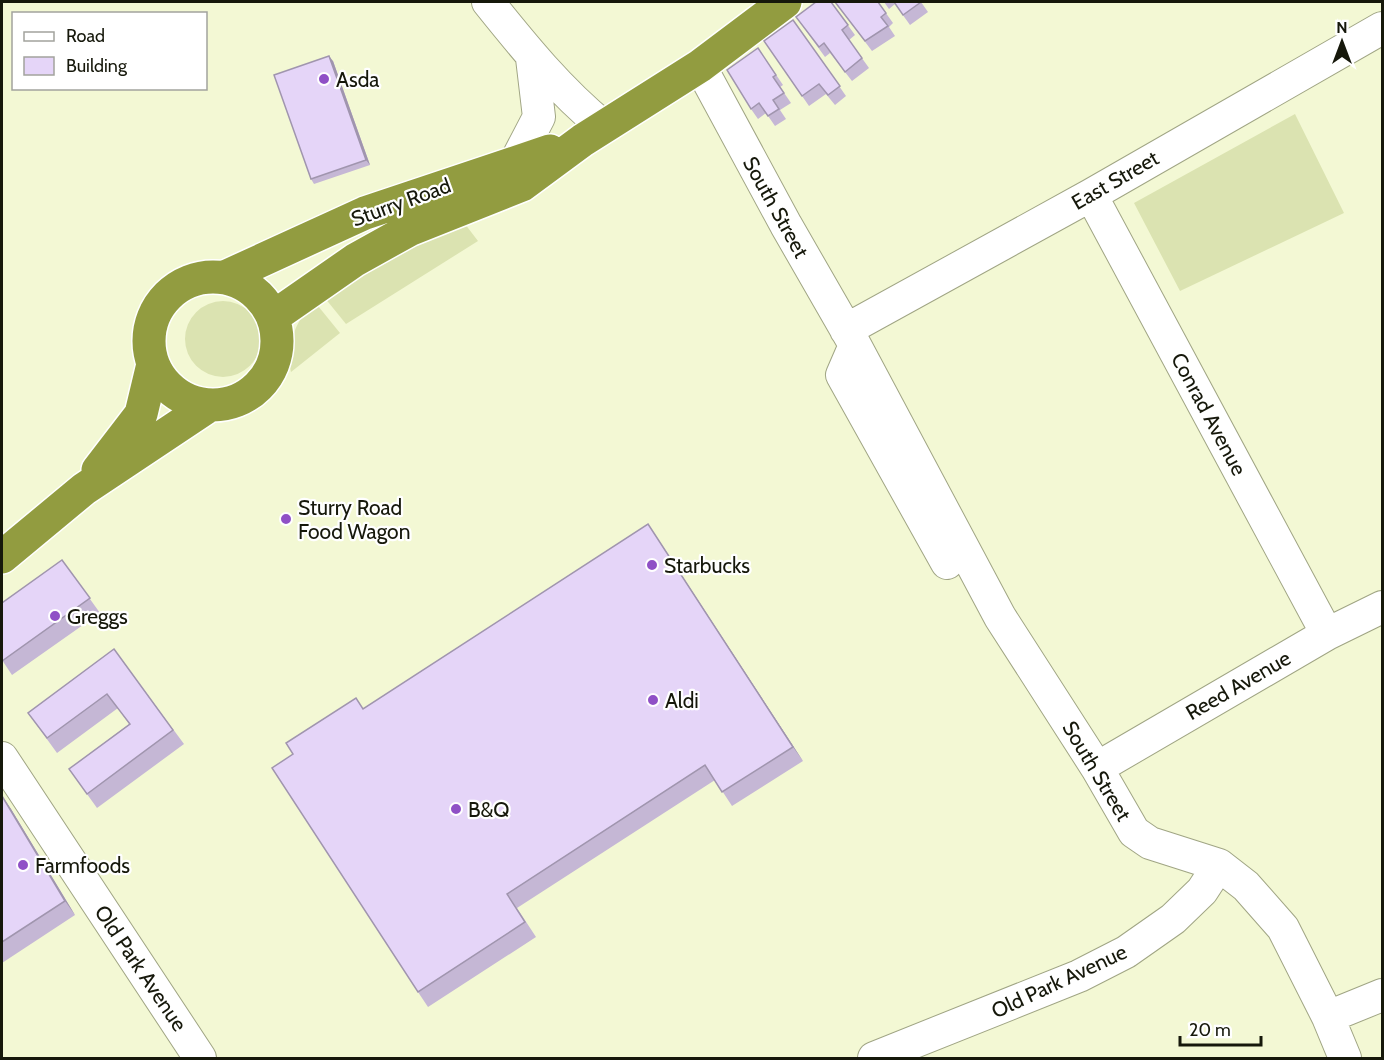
<svg xmlns="http://www.w3.org/2000/svg" width="1384" height="1060" viewBox="0 0 1384 1060" font-family="Cabin,sans-serif">
	<style>
		.grass { fill: #dbe3b1 }
		.lines { fill: none; stroke-linecap: round; stroke-linejoin: round }
		.minor-casing { stroke: #a0a584; stroke-width: 34 }
		.highway-casing { stroke: #fff; stroke-width: 36 }
		.minor { stroke: #fff; stroke-width: 32 }
		.highway { stroke: #929c40; stroke-width: 33 }
		.wall { fill: #c5b7d5 }
		.shaded-wall { fill: #a095ae }
		.building { fill: #e5d5f8; stroke: #a095ae; stroke-width: 1.5 }
		.poi-dot { fill: #8f50c6; stroke: #fff; stroke-width: 2 }
		.labels { text-anchor: middle; dominant-baseline: central; stroke-width: 4.5; stroke-linejoin: round; paint-order: stroke }
		.poi-label { font-size: 21px; fill: #16180b; stroke: #fff; text-anchor: start }
		.street-label { font-size: 21px; fill: #16180b; stroke: #fff }
	</style>
	<rect width="100%" height="100%" fill="#f3f8d4"/>
	<path class="grass" d="M1295,114L1344,213L1180,291L1134,203Z
		M465,224L478,241L346,324L320,292L359,262Z
		M314,301L340,333L291,372C285,346 296,320 314,301Z
		M185 339a38 38 0 1 1 76 0a38 38 0 1 1-76 0Z"/>
	<g class="lines">
		<g class="minor-casing">
			<path id="minor" d="M488,2C524,47 559,90 604,127
				M700,66L786,225L855,345L1000,617L1097,768L1134,832L1150,843L1219,865L1246,886L1283,928L1328,1017L1345,1058
				M515,163L539,117L532,58
				M1091,195L1327,634
				M846,330L1091,195L1382,28
				M855,345L842,375L947,563
				M2,758L200,1058
				M1097,768L1327,634L1382,607
				M1328,1017L1382,995
				M874,1058L1079,976L1126,952L1173,919L1202,891L1219,865"/>
		</g>
		<g class="highway-casing">
			<path id="highway" d="M149 341a64 64 0 1 1 128 0a64 64 0 1 1-128 0Z
				M225,277L365,213L550,151
				M273,317L355,260L409,230L522,185L583,140L700,66L785,2
				M98,470L141,414L153,364
				M2,557L84,489L210,405"/>
		</g>
		<use href="#minor" class="minor"/>
		<use href="#highway" class="highway"/>
	</g>
	<path class="wall" d="M831,2L855,35L849,40L869,68L852,81L830,53L825,57L796,17Z
		M835,2H878L893,23L889,27L895,36L872,51Z
		M884,2H922H921L928,12L910,25L895,4L889,9Z
		M793,20L846,96L835,105L826,94L809,106L764,41Z
		M758,48L783,85L780,87L791,103L780,110L786,119L775,126L766,113L758,119L751,109Z
		M333,61L370,165L314,184L311,179Z
		M648,524L803,761L732,806L715,780L517,908L536,937L428,1007L418,992Z
		M62,560L100,613L12,675L2,660Z
		M114,649L184,744L97,808L69,769L129,724L118,708L57,753L28,713Z
		M2,796L11,809L75,915L2,963Z"/>
	<path class="shaded-wall" d="M329,56L333,61L370,165L366,160Z
		M648,524L658,539L803,761L793,747Z
		M2,796L11,809L75,915L65,901Z"/>
	<path class="building" d="M816,2H831L848,25L842,30L862,58L845,72L824,43L819,47L796,17Z
		M835,2H878L886,13L881,17L888,26L865,41Z
		M894,2H921L903,15Z
		M793,20L840,86L828,95L819,84L802,96L764,41Z
		M758,48L776,75L773,77L784,93L773,100L779,109L768,116L759,103L751,109L727,70Z
		M329,56L366,160L311,179L274,75Z
		M648,524L793,747L722,792L705,765L507,894L525,922L418,992L272,768L293,754L286,743L356,698L363,709Z
		M62,560L90,598L2,661V603Z
		M114,649L173,730L87,794L69,769L130,724L107,694L47,738L28,713Z
		M2,796L65,901L2,942Z"/>
	<g class="poi-dot">
		<circle cx="324" cy="79" r="6"/>
		<circle cx="286" cy="519" r="6"/>
		<circle cx="652" cy="565" r="6"/>
		<circle cx="55" cy="616" r="6"/>
		<circle cx="653" cy="700" r="6"/>
		<circle cx="456" cy="809" r="6"/>
		<circle cx="23" cy="865" r="6"/>
	</g>
	<g class="labels">
		<g class="poi-label">
			<text x="336" y="79">Asda</text>
			<text x="298" y="507">Sturry Road<tspan x="298" dy="24">Food Wagon</tspan></text>
			<text x="664" y="565">Starbucks</text>
			<text x="67" y="616">Greggs</text>
			<text x="665" y="700">Aldi</text>
			<text x="468" y="809">B&amp;Q</text>
			<text x="35" y="865">Farmfoods</text>
		</g>
		<g class="street-label">
			<text transform="translate(1115 180) rotate(-30)">East Street</text>
			<text transform="translate(401 202) rotate(-20)">Sturry Road</text>
			<text transform="translate(776 207) rotate(61)">South Street</text>
			<text transform="translate(1209 414) rotate(62)">Conrad Avenue</text>
			<text transform="translate(1238 685) rotate(-30)">Reed Avenue</text>
			<text transform="translate(1097 771) rotate(59)">South Street</text>
			<text transform="translate(141 968) rotate(56)">Old Park Avenue</text>
			<text transform="translate(1059 981) rotate(-25)">Old Park Avenue</text>
		</g>
	</g>
	<rect width="1384" height="1060" fill="none" stroke="#16180b" stroke-width="6"/>
	<rect x="12" y="12" width="195" height="78" fill="#ffffff" stroke="#a2a39d" stroke-width="1.5"/>
	<rect x="24" y="32" width="30" height="9" fill="#ffffff" stroke="#a2a39d" stroke-width="1.5"/>
	<text x="66" y="42" font-size="18" fill="#16180b">Road</text>
	<rect x="24" y="57" width="30" height="18" fill="#e5d5f8" stroke="#a2a39d" stroke-width="1.5"/>
	<text x="66" y="72" font-size="18" fill="#16180b">Building</text>
	<g transform="translate(1342 42)" stroke="#ffffff" stroke-width="4.5" paint-order="stroke">
	<path d="M0-4.5L10 22L0 15L-10 22Z" fill="#16180b"/>
	<text y="-9" font-size="16" font-weight="bold" text-anchor="middle" fill="#16180b">N</text>
	</g>
	<path d="M1180 1036v9h81v-9" fill="none" stroke="#16180b" stroke-width="3"/>
	<text x="1189" y="1036" font-size="18" fill="#16180b" stroke="#ffffff" stroke-width="4.5" paint-order="stroke">20 m</text>
</svg>
